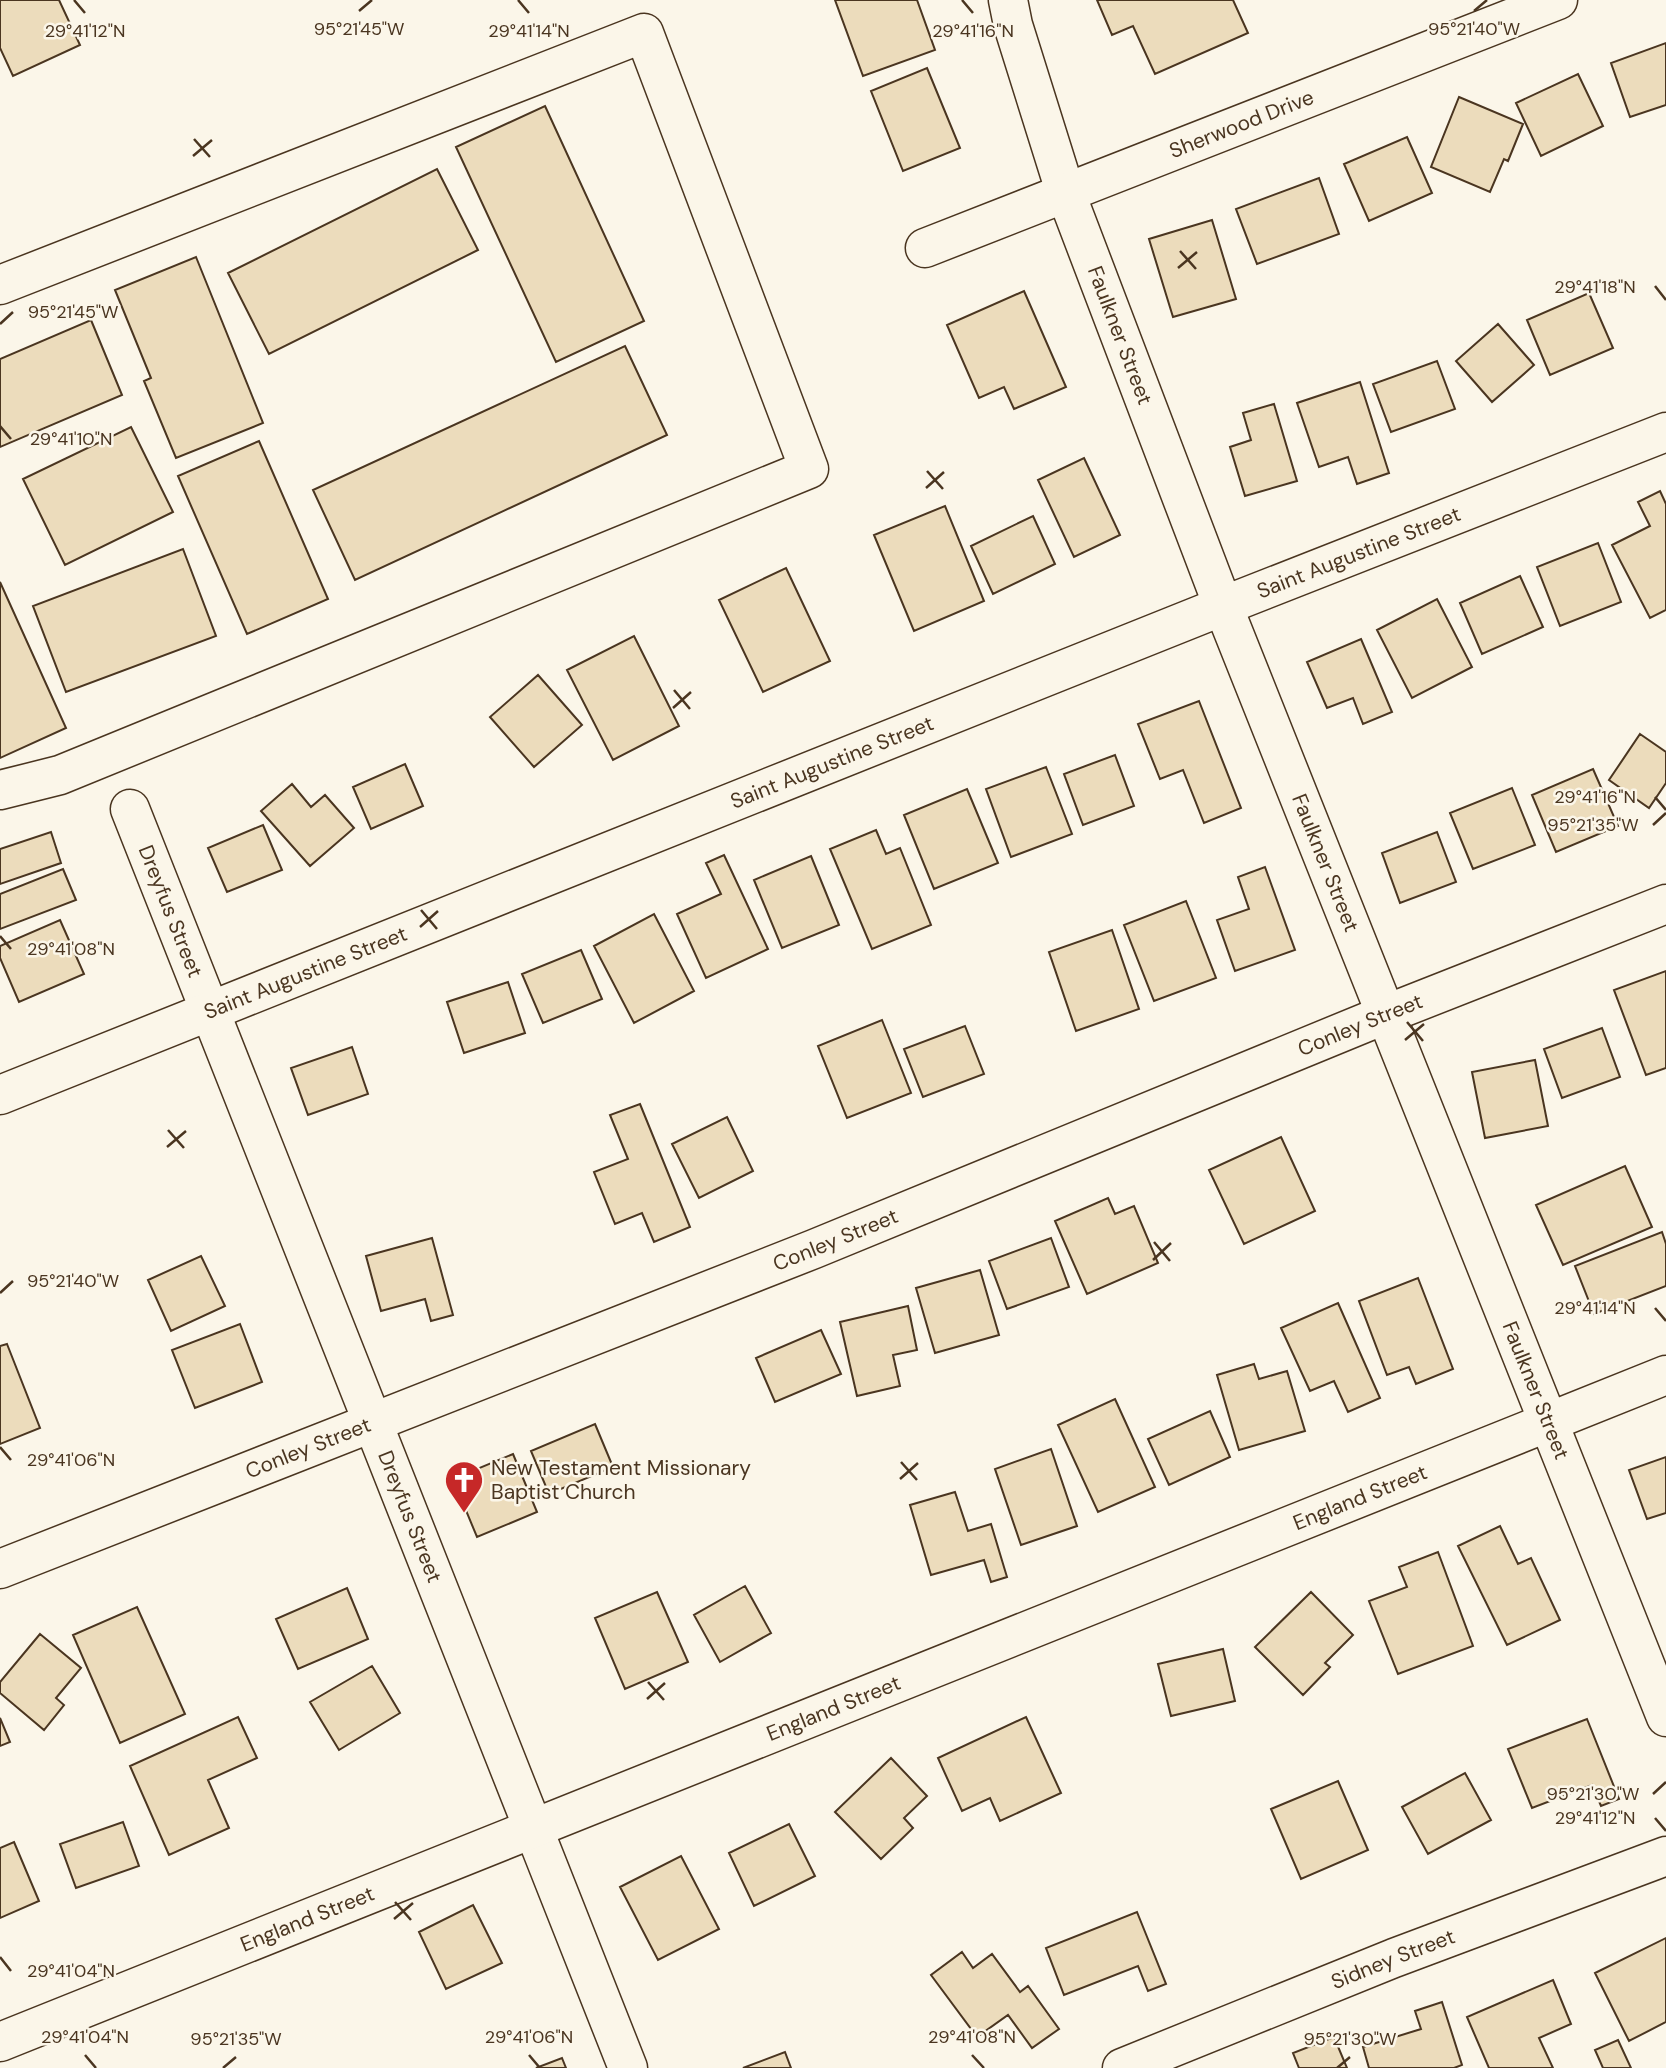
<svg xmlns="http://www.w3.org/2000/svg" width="1666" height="2068" viewBox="0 0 1666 2068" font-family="'DM Sans',sans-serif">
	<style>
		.building { fill: #ecdcbc; stroke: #4a3520; stroke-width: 2 }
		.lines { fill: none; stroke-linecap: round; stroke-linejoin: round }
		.minor-casing { stroke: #4a3520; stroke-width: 41 }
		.minor { stroke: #fbf6e9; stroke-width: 38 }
		.ticks { fill: none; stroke: #4a3520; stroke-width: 2.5 }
		.labels { text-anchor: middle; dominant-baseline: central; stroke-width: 5; stroke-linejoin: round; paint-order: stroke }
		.street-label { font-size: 21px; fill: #4a3520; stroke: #fbf6e9 }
		.poi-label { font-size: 21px; fill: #4a3520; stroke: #fbf6e9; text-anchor: start }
		.ticks-label { font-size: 18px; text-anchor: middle; fill: #4a3520; stroke: #fbf6e9; stroke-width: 5; stroke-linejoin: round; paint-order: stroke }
	</style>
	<rect width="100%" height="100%" fill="#fbf6e9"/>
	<path class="building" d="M0,0H59L80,45L13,76L0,48Z
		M835,0H917L935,50L863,76Z
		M1097,0H1233L1248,33L1155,74L1133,26L1112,35Z
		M1666,43V105L1630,117L1611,63Z
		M927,68L960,148L903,171L871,91Z
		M1578,74L1603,126L1541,156L1516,103Z
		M1459,97L1523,124L1508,161L1504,159L1490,192L1431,167Z
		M545,106L644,321L556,362L456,147Z
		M1407,137L1432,193L1369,221L1344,164Z
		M437,169L478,250L269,354L228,273Z
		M1319,178L1339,234L1257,264L1236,209Z
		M1212,220L1236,299L1173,317L1149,239Z
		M196,257L263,423L176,458L144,381L151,378L115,290Z
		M1024,291L1066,387L1014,409L1004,387L979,398L947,325Z
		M1589,293L1613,348L1550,375L1527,320Z
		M91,320L122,395L0,447V359Z
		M1498,324L1534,365L1492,402L1456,361Z
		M625,346L667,435L355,580L313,490Z
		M1437,361L1455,409L1391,432L1373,384Z
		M1360,382L1389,473L1357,484L1348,457L1319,467L1297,403Z
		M1274,404L1297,481L1245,496L1230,447L1251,440L1243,413Z
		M131,427L173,512L65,565L23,479Z
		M259,441L328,599L247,634L178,476Z
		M1084,458L1120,535L1074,557L1038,480Z
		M1660,491L1666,504V610L1650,618L1612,545L1650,526L1638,502Z
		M945,506L984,601L914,631L874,535Z
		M1033,516L1055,564L993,594L971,546Z
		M1598,543L1621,602L1560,626L1537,567Z
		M183,549L216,636L66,692L33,606Z
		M786,568L830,661L763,692L719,600Z
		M1520,576L1543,627L1482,654L1460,603Z
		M0,582L66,728L0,758Z
		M1437,599L1472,667L1412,698L1377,630Z
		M634,636L679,726L613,760L567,670Z
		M1361,639L1392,712L1363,724L1353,698L1327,708L1307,662Z
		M538,675L582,725L534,767L490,717Z
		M1199,701L1241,808L1204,823L1183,770L1160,779L1138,724Z
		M1640,734L1666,752V783L1649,808L1609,780Z
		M1115,755L1134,806L1083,825L1064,774Z
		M405,764L423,806L371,829L353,787Z
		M1046,767L1072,834L1011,857L986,789Z
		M1593,769L1618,826L1556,852L1532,795Z
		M292,784L311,807L325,795L354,828L310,866L261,811Z
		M1512,788L1535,845L1473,869L1450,813Z
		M967,789L998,863L934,889L904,815Z
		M263,825L282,870L227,892L208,848Z
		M876,830L886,854L900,848L931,925L872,949L830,849Z
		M51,832L61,863L0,884V849Z
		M1437,832L1456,882L1400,903L1382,853Z
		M724,855L768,949L706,978L677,914L721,894L706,863Z
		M811,856L839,925L782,948L754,880Z
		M1265,867L1295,950L1235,971L1217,920L1249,909L1238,877Z
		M63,869L76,900L0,929V894Z
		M1186,901L1216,978L1154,1001L1124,925Z
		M654,914L694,991L634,1023L594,946Z
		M60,920L84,974L19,1002L0,958V946Z
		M1112,930L1139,1009L1076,1031L1049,952Z
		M581,950L602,999L543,1023L522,974Z
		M1666,971V1068L1646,1075L1614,990Z
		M508,982L525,1033L464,1053L447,1002Z
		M882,1020L911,1093L847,1118L818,1046Z
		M965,1026L984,1074L923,1097L904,1049Z
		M1602,1028L1620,1077L1562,1098L1544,1049Z
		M352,1047L368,1094L308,1115L291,1068Z
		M1535,1060L1548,1126L1485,1138L1472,1072Z
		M640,1104L690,1227L654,1242L642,1213L615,1224L594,1172L628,1159L610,1115Z
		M727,1117L753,1171L699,1198L672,1144Z
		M1281,1137L1315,1211L1244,1244L1209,1170Z
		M1625,1166L1652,1227L1563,1265L1536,1205Z
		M1108,1198L1115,1214L1134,1206L1158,1263L1087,1294L1055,1221Z
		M1662,1232L1666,1244V1286L1594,1314L1575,1266Z
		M432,1238L453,1315L431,1321L425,1299L381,1311L366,1256Z
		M1051,1238L1069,1287L1007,1309L989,1261Z
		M201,1256L225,1306L171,1331L148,1280Z
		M980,1270L999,1335L935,1353L916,1288Z
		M1418,1278L1453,1369L1416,1384L1409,1367L1387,1375L1359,1301Z
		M1338,1303L1380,1398L1348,1412L1334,1381L1310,1391L1281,1328Z
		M908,1306L917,1350L893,1355L900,1386L857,1396L840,1322Z
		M240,1324L262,1382L195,1408L172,1350Z
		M821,1330L841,1374L775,1402L756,1358Z
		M7,1344L40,1428L0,1444V1346Z
		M1254,1364L1259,1379L1287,1371L1305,1431L1239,1450L1217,1375Z
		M1115,1399L1155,1487L1098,1512L1058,1425Z
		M1210,1411L1230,1457L1169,1485L1148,1439Z
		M595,1424L613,1467L549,1494L531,1451Z
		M1051,1449L1077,1526L1021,1545L995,1469Z
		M513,1454L537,1512L477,1537L453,1479Z
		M1666,1457V1513L1647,1519L1629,1470Z
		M955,1492L968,1531L991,1524L1007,1577L991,1582L984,1560L931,1575L910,1505Z
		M1500,1526L1518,1564L1531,1558L1560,1620L1507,1645L1458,1546Z
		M1438,1552L1473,1646L1398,1674L1369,1601L1407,1587L1399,1567Z
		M745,1586L771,1633L720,1662L694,1615Z
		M347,1588L368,1639L298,1669L276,1619Z
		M657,1592L688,1662L625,1689L595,1618Z
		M1311,1592L1353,1635L1325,1663L1330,1667L1303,1695L1255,1647Z
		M137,1607L185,1714L120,1743L73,1635Z
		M40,1634L81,1668L56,1698L64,1705L44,1730L0,1693V1682Z
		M1223,1649L1235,1701L1171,1716L1158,1664Z
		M372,1666L400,1713L339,1750L310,1702Z
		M238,1717L257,1758L208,1780L229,1828L169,1855L130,1766Z
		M1026,1717L1061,1793L1000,1821L990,1798L962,1811L938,1758Z
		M0,1718L10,1742L0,1746Z
		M1587,1719L1619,1799L1601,1806L1592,1785L1532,1808L1508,1749Z
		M891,1758L927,1796L904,1818L913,1828L881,1859L835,1812Z
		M1465,1773L1491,1820L1428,1854L1402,1807Z
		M1338,1781L1368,1850L1301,1879L1271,1809Z
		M123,1822L139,1866L76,1888L60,1844Z
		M789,1824L815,1876L754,1906L729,1853Z
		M14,1842L39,1901L0,1918V1848Z
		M681,1856L719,1929L658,1960L620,1887Z
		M473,1905L502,1963L446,1989L419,1932Z
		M1137,1912L1166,1984L1148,1991L1138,1966L1064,1995L1046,1948Z
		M1666,1938V2022L1629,2041L1595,1973Z
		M962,1952L973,1968L992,1954L1020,1992L1028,1986L1059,2029L1032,2048L1008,2015L977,2037L931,1975Z
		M1553,1980L1571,2024L1539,2038L1553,2068H1489L1467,2017Z
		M1442,2002L1462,2065L1454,2068H1369L1363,2047L1421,2029L1415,2011Z
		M1334,2037L1347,2068H1299L1293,2053Z
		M1618,2040L1631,2068H1603L1595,2050Z
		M785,2052L791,2068H743Z
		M562,2058L566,2068H536Z"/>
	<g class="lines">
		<g class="minor-casing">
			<g id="minor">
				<path id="s1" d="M1008,0L1013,25L1065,191L1223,606L1666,1717"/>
				<path id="s2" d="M925,248L1558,0"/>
				<path d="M0,285L644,33L809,469L60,775L0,790"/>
				<path id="s3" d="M130,809L628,2068"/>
				<path id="s4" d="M0,1095L1223,606L1666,432"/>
				<path id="s5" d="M0,1569L814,1249L1384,1015L1666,904"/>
				<path id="s6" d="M0,2042L1666,1375"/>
				<path id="s7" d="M1122,2068L1394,1958L1666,1856"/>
			</g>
		</g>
		<use href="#minor" class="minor"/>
	</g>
	<path class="ticks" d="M74,0L85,13M518,0L529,13M962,0L973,13M359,11L372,0M1474,11L1487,0M194,139L210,157M193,156L212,140M1180,251L1196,269M1178,268L1197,252M1655,286L1666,300M0,324L13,312M0,426L11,439M927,471L943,489M926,488L944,472M674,690L690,709M673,708L691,692M1655,797L1666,810M1653,825L1666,813M421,910L437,929M420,927L438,911M0,936L11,949M1407,1022L1423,1041M1405,1040L1424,1024M168,1130L184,1148M167,1147L186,1131M1154,1242L1170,1261M1153,1260L1171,1243M0,1293L13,1281M1655,1308L1666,1321M0,1447L11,1460M901,1462L917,1480M900,1479L918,1463M648,1682L664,1700M647,1699L665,1683M1653,1794L1666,1782M1655,1818L1666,1831M395,1902L411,1920M394,1919L413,1903M0,1957L11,1971M85,2055L96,2068M529,2055L540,2068M972,2055L984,2068M223,2068L236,2057M1337,2068L1350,2057"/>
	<defs>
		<g id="church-pin" transform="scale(2.0125)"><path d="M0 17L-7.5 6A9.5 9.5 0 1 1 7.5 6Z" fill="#c62828" stroke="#fbf6e9"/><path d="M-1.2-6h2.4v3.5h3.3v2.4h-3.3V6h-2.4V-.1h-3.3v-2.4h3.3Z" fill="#fff"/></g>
	</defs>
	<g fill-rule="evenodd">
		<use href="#church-pin" x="464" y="1480"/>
	</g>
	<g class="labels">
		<g class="street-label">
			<text stroke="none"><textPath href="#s2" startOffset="340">Sherwood Drive</textPath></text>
			<text stroke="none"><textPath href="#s1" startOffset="354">Faulkner Street</textPath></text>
			<text stroke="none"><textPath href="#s4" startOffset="1463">Saint Augustine Street</textPath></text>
			<text stroke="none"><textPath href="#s4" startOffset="896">Saint Augustine Street</textPath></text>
			<text stroke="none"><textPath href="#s1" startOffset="920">Faulkner Street</textPath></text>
			<text stroke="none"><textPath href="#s3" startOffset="110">Dreyfus Street</textPath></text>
			<text stroke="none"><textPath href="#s4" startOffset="329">Saint Augustine Street</textPath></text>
			<text stroke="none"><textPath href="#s5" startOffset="1465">Conley Street</textPath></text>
			<text stroke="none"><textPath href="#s5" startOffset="898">Conley Street</textPath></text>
			<text stroke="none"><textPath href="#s1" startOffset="1488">Faulkner Street</textPath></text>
			<text stroke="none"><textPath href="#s5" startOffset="331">Conley Street</textPath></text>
			<text stroke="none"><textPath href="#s6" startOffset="1465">England Street</textPath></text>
			<text stroke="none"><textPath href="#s3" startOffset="761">Dreyfus Street</textPath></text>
			<text stroke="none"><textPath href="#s6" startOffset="898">England Street</textPath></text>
			<text stroke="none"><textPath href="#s6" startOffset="331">England Street</textPath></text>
			<text stroke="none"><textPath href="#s7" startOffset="292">Sidney Street</textPath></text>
		</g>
		<g class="poi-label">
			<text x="491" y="1468">New Testament Missionary<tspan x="491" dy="24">Baptist Church</tspan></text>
		</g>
	</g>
	<g class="ticks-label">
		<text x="359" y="35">95°21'45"W</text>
		<text x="1474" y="35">95°21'40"W</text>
		<text x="85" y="37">29°41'12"N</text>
		<text x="529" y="37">29°41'14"N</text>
		<text x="973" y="37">29°41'16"N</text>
		<text x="1595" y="293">29°41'18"N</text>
		<text x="73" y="318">95°21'45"W</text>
		<text x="71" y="445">29°41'10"N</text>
		<text x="1595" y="803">29°41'16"N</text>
		<text x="1593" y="831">95°21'35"W</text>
		<text x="71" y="955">29°41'08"N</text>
		<text x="73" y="1287">95°21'40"W</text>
		<text x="1595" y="1314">29°41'14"N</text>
		<text x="71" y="1466">29°41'06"N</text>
		<text x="1593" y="1800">95°21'30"W</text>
		<text x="1595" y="1824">29°41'12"N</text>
		<text x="71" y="1977">29°41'04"N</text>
		<text x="85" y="2043">29°41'04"N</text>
		<text x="529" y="2043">29°41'06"N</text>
		<text x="972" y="2043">29°41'08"N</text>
		<text x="236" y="2045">95°21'35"W</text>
		<text x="1350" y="2045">95°21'30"W</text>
	</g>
</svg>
